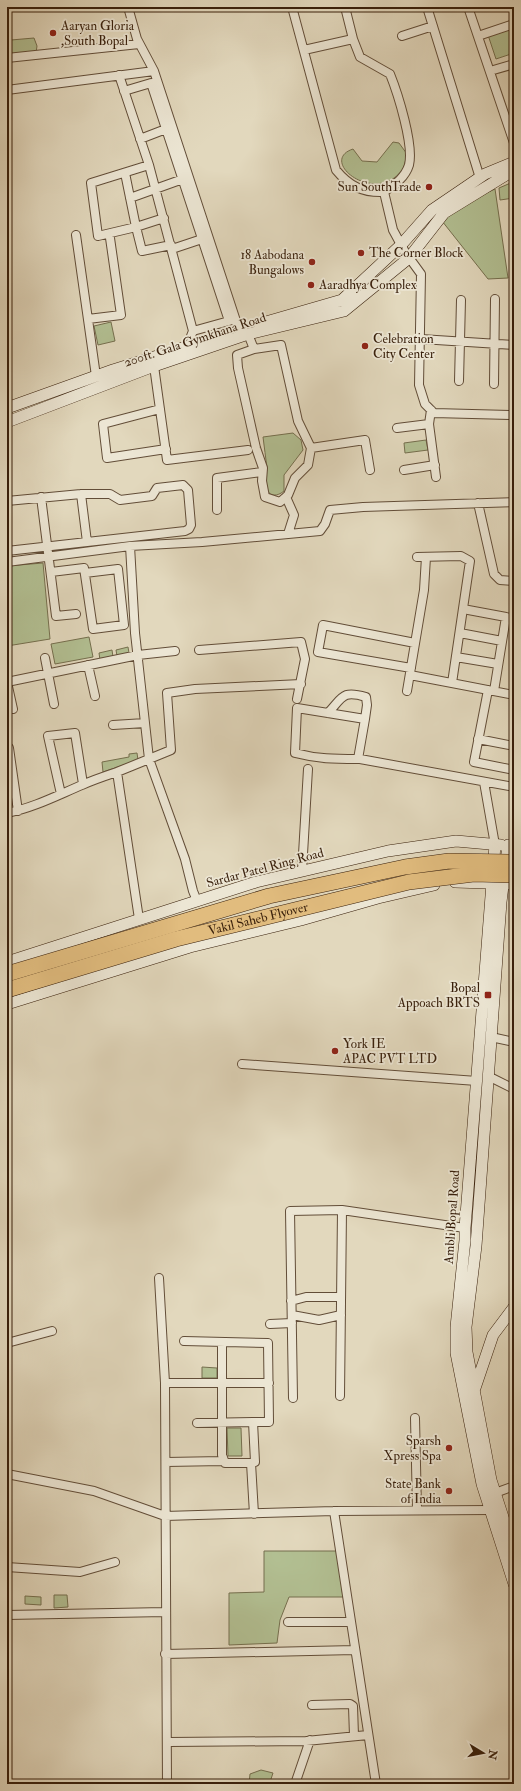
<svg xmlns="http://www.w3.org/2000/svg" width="521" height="1791" viewBox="0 0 521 1791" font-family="'IM FELL Double Pica',serif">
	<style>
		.green { fill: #b2bf92; stroke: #756f4e }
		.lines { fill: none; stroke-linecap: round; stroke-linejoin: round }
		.street-casing { stroke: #624d38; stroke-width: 10 }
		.secondary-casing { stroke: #381f0b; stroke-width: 12 }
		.street { stroke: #ece6d4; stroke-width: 8 }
		.secondary { stroke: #ece6d4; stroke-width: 11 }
		.highway-bridge-casing { stroke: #381f0b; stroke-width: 16; stroke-linecap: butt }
		.highway-bridge { stroke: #e1bc7e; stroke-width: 15 }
		.poi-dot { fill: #8f2418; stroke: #ece6d4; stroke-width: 1.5 }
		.labels { text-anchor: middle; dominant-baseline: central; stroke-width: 3.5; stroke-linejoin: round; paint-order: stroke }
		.poi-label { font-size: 13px; fill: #381f0b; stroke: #ece6d4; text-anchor: start }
		.street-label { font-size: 13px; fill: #381f0b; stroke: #ece6d4 }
	</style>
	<rect width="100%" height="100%" fill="#e2d8bd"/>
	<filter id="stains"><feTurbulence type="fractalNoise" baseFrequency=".005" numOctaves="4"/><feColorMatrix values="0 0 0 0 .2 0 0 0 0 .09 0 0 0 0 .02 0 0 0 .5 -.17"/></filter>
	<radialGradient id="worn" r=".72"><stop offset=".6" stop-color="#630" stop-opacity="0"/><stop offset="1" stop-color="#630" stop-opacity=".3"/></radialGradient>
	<path class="green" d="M514,27V53L496,59L488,35Z
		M34,38L37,46L36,53L10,54L8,44L11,40Z
		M393,142L399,143L407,154C406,158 405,165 403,169C376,207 317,161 353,149L362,161L377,162Z
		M513,182L514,198L500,200L499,188Z
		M495,189L508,278L488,279L442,221L473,199Z
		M111,322L115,341L98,345L94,326Z
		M293,433L301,440L303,450L284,475V491C273,500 265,493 264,480C264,476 267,472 267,468C266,458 264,447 263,437Z
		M426,440L428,450L405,453L404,443Z
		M43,563L50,639L7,646V566Z
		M89,637L93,657L55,664L51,644Z
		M128,647L129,653L117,656L116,650Z
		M112,650L113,657L100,660L99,653Z
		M137,753L138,760L103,772L102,762L129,757V754Z
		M202,1367L217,1368V1378H202Z
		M227,1428H241L242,1456H228Z
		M264,1551H337L343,1597H289L280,1620L277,1643L229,1645V1593L264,1592Z
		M54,1595H67L68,1607L54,1608Z
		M25,1596L41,1597V1605L25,1604Z
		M261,1770L273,1773L270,1782L265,1784H249L250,1774Z"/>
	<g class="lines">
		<g class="street-casing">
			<path id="street" d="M128,7L137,39L154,71L239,330
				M292,7L336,170C349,186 363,193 384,192L393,230L405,252L421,274L419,385L425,404L434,413L514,415
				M427,7L480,178
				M468,7L514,143
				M402,36L433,26
				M478,36L514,24
				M353,39L360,57L390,74C398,94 414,145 409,165C405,178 394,185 384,192
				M304,50L353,39L345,7
				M7,58L139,44
				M490,71L514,64
				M119,75L149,165L193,331
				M7,90L154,71
				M124,91L151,83L229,321L193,331L191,336L192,345
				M140,139L166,129
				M149,165L91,183L98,236L136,227L142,251L171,245
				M125,173L136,227L164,218
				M130,198L183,179
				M76,235L96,376
				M172,249L202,239
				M88,319L121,315L110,238
				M248,334L254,349L281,345L298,421L311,448L308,465L295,478L288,495L280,502L265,497L262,481L263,468L256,448L238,368L237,355L254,349
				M421,339L514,345
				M154,366L167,460L248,450
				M459,381L461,300
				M494,384L495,299
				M160,409L103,424L107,458L166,449
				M431,410L429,424L436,477
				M397,428L429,424
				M311,448L365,440L370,470
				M404,470L435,465
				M81,494L87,542
				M41,497L56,616L76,614
				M286,497L294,515L288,534
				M7,501L81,494H110L120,500L152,496L157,488L183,485L188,490L191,525L189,529L185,531L7,551
				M478,503L494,574L500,580L514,581
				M217,510V478L262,472
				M130,546L135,633L149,759L117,772L139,919
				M417,557L461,556L470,561L452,683
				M7,562L130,546L202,542L320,531L325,524L330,510L363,507L514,502
				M51,572L84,568L93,629L124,625L118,569L85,573
				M463,609L506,617
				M460,633L502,641
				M199,650L301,642L305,659L297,699
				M456,657L498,664
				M45,658L54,704
				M88,665L95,696
				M411,668L318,652L323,625L415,643
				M410,675L514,695
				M7,682L138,655L175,651
				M7,682L13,709
				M488,690L474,762L514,770
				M407,691L424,590L426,557
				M494,691L506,617L514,619
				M328,713C343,697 342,690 366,697L367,705L365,719
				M113,725L145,723
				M478,739L514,746
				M7,748H9L18,811
				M358,759L365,719L297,708L295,753C318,759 334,759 358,759H360L514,787
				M484,782L495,845
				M61,794L48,736L75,733L83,784
				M7,813C33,808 58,795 82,785C93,780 105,776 117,772
				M302,871L308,769
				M197,901L193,891L185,859L149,759L171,750L167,693L195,689L301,684
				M491,1037L514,1042
				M242,1064L477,1081
				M488,1076L514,1089
				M159,1278L165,1383L167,1784
				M291,1301L306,1297H341
				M292,1315L319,1320L341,1315
				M270,1324L292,1323
				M184,1341L268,1343L269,1422H253
				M222,1342V1455L225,1463H251L254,1514
				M7,1343L52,1331
				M165,1383H269
				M340,1396L342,1210
				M293,1398L290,1211L342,1210L465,1228
				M415,1418L417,1510
				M197,1423L253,1422L255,1462L251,1463
				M166,1462L223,1461
				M7,1474L94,1491L165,1516L334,1511L490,1510
				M495,1493L514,1486
				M334,1511L376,1784
				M7,1567L80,1572L115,1562
				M7,1615L165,1612
				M288,1622H351
				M165,1654L355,1650
				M312,1705L350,1704L353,1706L354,1736
				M169,1742L306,1741L368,1735
				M295,1784L310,1740"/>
		</g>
		<g class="secondary-casing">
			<path id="secondary" d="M259,324L342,300L401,245L432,210L485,174L514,162
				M7,408L113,370L227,334
				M7,422L154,366L248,334L344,311L409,258L444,213L514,170
				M495,845L465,1228V1240L456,1327V1353L482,1484L514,1584
				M508,845L501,902L476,1246L466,1327L467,1352L491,1480L514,1551
				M455,882L514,884
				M7,962L256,882L388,851L456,841L501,845
				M7,1004L190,947L301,920L378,898L434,885
				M474,1391L493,1335L514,1307"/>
		</g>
		<use href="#street" class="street"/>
		<use href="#secondary" class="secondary"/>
		<g class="highway-bridge-casing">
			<g id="highway-bridge">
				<path d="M7,974L269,896L405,867L449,861L514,862"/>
				<path id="s1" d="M7,990L176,939L409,882L474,874L514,875"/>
			</g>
		</g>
		<use href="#highway-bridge" class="highway-bridge"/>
	</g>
	<g class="poi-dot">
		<circle cx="53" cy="33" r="4"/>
		<circle cx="429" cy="187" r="4"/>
		<circle cx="361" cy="253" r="4"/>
		<circle cx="312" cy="262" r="4"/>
		<circle cx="311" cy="285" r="4"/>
		<circle cx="365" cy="346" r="4"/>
		<rect x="484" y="991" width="8" height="8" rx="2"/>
		<circle cx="335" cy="1051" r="4"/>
		<circle cx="449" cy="1448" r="4"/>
		<circle cx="449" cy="1491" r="4"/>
	</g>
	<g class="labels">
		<g class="poi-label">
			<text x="61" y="26">Aaryan Gloria<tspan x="61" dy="15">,South Bopal</tspan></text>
			<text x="421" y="187" text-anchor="end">Sun SouthTrade</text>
			<text x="369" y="253">The Corner Block</text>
			<text x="304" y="255" text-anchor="end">18 Aabodana<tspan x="304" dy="15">Bungalows</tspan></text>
			<text x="319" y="285">Aaradhya Complex</text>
			<text x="373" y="339">Celebration<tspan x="373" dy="15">City Center</tspan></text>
			<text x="480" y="988" text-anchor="end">Bopal<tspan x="480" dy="15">Appoach BRTS</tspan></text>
			<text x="343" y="1044">York IE<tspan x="343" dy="15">APAC PVT LTD</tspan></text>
			<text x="441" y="1441" text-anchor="end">Sparsh<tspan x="441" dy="15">Xpress Spa</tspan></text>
			<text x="441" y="1484" text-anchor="end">State Bank<tspan x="441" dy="15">of India</tspan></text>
		</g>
		<g class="street-label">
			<text transform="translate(195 340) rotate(-18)">200ft. Gala Gymkhana Road</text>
			<text transform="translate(265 868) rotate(-15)">Sardar Patel Ring Road</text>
			<text stroke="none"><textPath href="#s1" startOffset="261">Vakil Saheb Flyover</textPath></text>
			<text transform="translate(452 1217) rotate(-86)">Ambli Bopal Road</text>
		</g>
	</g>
	<rect width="521" height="1791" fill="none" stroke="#e2d8bd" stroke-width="24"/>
	<rect x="8" y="8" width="505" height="1775" fill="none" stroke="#381f0b" stroke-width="2"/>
	<rect x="12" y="12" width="497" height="1767" fill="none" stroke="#381f0b"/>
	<g transform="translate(483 1753) rotate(100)" stroke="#ece6d4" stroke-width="3" paint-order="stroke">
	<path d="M0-3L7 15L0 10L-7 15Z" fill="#381f0b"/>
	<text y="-6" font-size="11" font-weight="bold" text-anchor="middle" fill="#381f0b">N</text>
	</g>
	<rect width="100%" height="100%" filter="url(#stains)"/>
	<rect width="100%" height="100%" fill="url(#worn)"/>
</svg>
